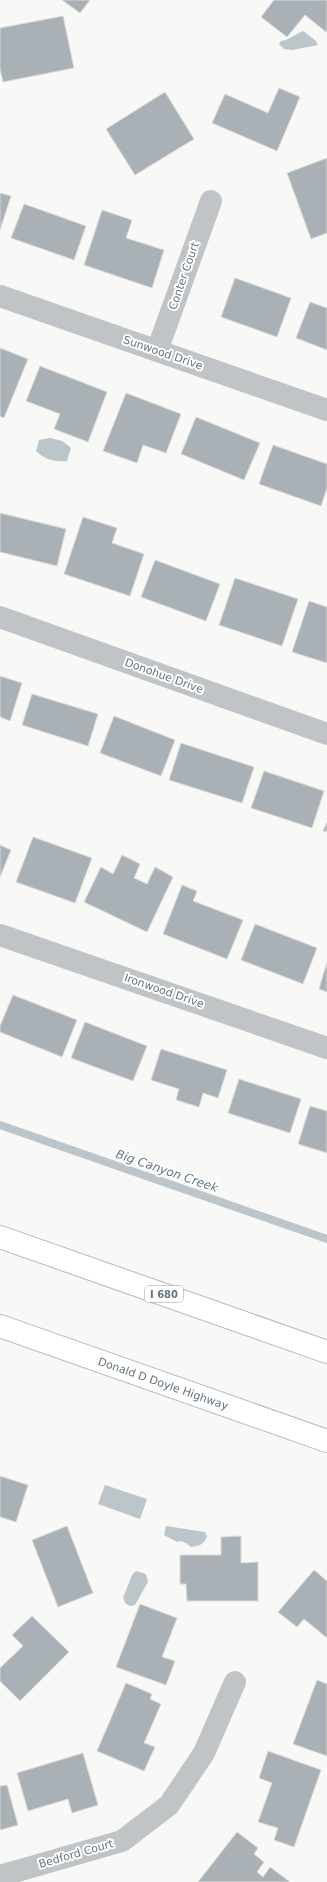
<svg xmlns="http://www.w3.org/2000/svg" width="327" height="1882" viewBox="0 0 327 1882" font-family="'DejaVu Sans',sans-serif">
	<style>
		.water { fill: #bcc5ca }
		.lines { fill: none; stroke-linecap: round; stroke-linejoin: round }
		.stream { stroke: #bcc5ca; stroke-width: 8 }
		.building { fill: #aab1b6; stroke: #dadad8 }
		.motorway-casing { stroke: #b3b7ba; stroke-width: 24 }
		.minor { stroke: #c0c4c7; stroke-width: 22 }
		.motorway { stroke: #fff; stroke-width: 22 }
		.labels { text-anchor: middle; dominant-baseline: central; stroke-width: 4; stroke-linejoin: round; paint-order: stroke }
		.shield { fill: #fff; stroke: #949ea5; stroke-width: 1 }
		.shield-label { font-size: 10px; font-weight: bold; fill: #66747f }
		.street-label { font-size: 11px; fill: #66747f; stroke: #fff }
		.water-label { font-size: 12px; font-style: italic; fill: #667980; stroke: #fff }
	</style>
	<rect width="100%" height="100%" fill="#f8f8f6"/>
	<path class="water" d="M303,31L316,41L318,45L292,50L284,49L279,44L281,41C290,40 295,34 303,31Z
		M50,438L62,441L71,448L67,461C55,462 45,460 36,451L39,440Z
		M105,1485L147,1499L140,1519L98,1504Z
		M166,1526L205,1532L207,1536C205,1544 199,1546 191,1547C186,1543 183,1540 177,1542L164,1535Z
		M136,1571L146,1574L148,1582L135,1605L130,1606L126,1604L123,1598L132,1575Z"/>
	<g class="lines">
		<path class="stream" d="M0,1125L327,1239"/>
	</g>
	<path class="building" d="M62,0H90L80,13Z
		M274,0H327V30L326,32L305,15L287,37L261,17Z
		M63,16L74,68L3,82L0,69V28Z
		M279,88L300,97L277,151L212,123L225,94L268,113Z
		M165,92L194,139L135,175L106,129Z
		M327,158V233L311,239L287,173Z
		M0,193L11,196L0,230Z
		M24,204L86,226L74,260L11,238Z
		M102,210L132,220L126,238L164,250L152,288L84,265Z
		M235,278L291,298L277,337L221,317Z
		M310,302L327,308V350L296,338Z
		M0,348L28,359L4,418L0,416Z
		M40,366L107,392L88,442L54,429L60,414L26,401Z
		M126,393L181,414L166,453L143,445L137,463L103,451Z
		M196,417L260,443L244,480L181,454Z
		M273,445L327,464V488L321,506L259,484Z
		M0,513L66,529L57,566L0,552Z
		M83,517L117,528L112,543L144,554L130,596L64,574Z
		M155,560L220,584L206,621L141,597Z
		M235,578L298,599L282,646L219,625Z
		M309,601L327,607V663L292,652Z
		M0,676L22,683L10,721L0,717Z
		M32,694L98,714L88,746L22,725Z
		M114,716L175,740L161,776L100,753Z
		M181,743L254,767L242,803L169,780Z
		M264,771L324,791L312,828L251,808Z
		M327,822V832L323,831Z
		M33,837L92,858L75,903L16,882Z
		M0,845L11,850L0,877Z
		M122,855L140,864L134,878L147,884L155,867L173,877L147,932L84,902L101,867L113,874Z
		M182,885L197,891L193,901L243,920L227,959L163,934Z
		M255,924L317,948L303,984L241,960Z
		M327,962V992L319,989Z
		M13,995L77,1020L62,1057L0,1032V1026Z
		M85,1022L147,1046L133,1081L71,1058Z
		M161,1049L227,1070L218,1098L203,1093L199,1107L176,1100L179,1089L151,1080Z
		M239,1079L301,1099L290,1133L228,1113Z
		M310,1106L327,1111V1153L298,1144Z
		M0,1476L28,1485L16,1522L0,1517Z
		M67,1526L93,1593L58,1607L32,1540Z
		M241,1536V1563L258,1562V1601H187L186,1584H180V1555H221V1537Z
		M314,1570L327,1581V1638L304,1619L297,1627L278,1612Z
		M140,1604L177,1618L162,1657L175,1661L166,1685L116,1667Z
		M32,1616L69,1652L20,1701L0,1681V1668L23,1646L12,1635Z
		M317,1680L327,1684V1756L293,1744Z
		M126,1683L152,1694L150,1699L161,1704L144,1743L155,1747L144,1771L97,1751Z
		M268,1751L321,1770L294,1847L274,1840L278,1828L258,1822L272,1783L259,1778Z
		M83,1753L98,1805L72,1813L68,1799L28,1811L17,1773Z
		M7,1785L18,1825L0,1830V1786Z
		M237,1832L258,1848L254,1854L264,1862L257,1872L263,1877L270,1867L290,1882H198Z"/>
	<g class="lines">
		<g class="motorway-casing">
			<g id="motorway">
				<path d="M0,1237L327,1352"/>
				<path id="s1" d="M0,1326L327,1441"/>
			</g>
		</g>
		<path class="minor" d="M0,296L327,410
			M157,351L211,201
			M0,617L327,734
			M0,935L327,1048
			M0,1876L122,1841L169,1805L204,1753L235,1682"/>
		<use href="#motorway" class="motorway"/>
	</g>
	<g class="labels">
		<rect class="shield" x="145" y="1286" width="38" height="16" rx="3"/>
		<g class="shield-label">
			<text x="164" y="1294">I 680</text>
		</g>
		<g class="street-label">
			<text transform="translate(184 276) rotate(-71)">Conter Court</text>
			<text transform="translate(163 353) rotate(19)">Sunwood Drive</text>
			<text transform="translate(164 676) rotate(20)">Donohue Drive</text>
			<text transform="translate(164 991) rotate(19)">Ironwood Drive</text>
			<text stroke="none"><textPath href="#s1" startOffset="173">Donald D Doyle Highway</textPath></text>
			<text transform="translate(76 1854) rotate(-16)">Bedford Court</text>
		</g>
		<g class="water-label">
			<text transform="translate(167 1171) rotate(19)">Big Canyon Creek</text>
		</g>
	</g>
</svg>
